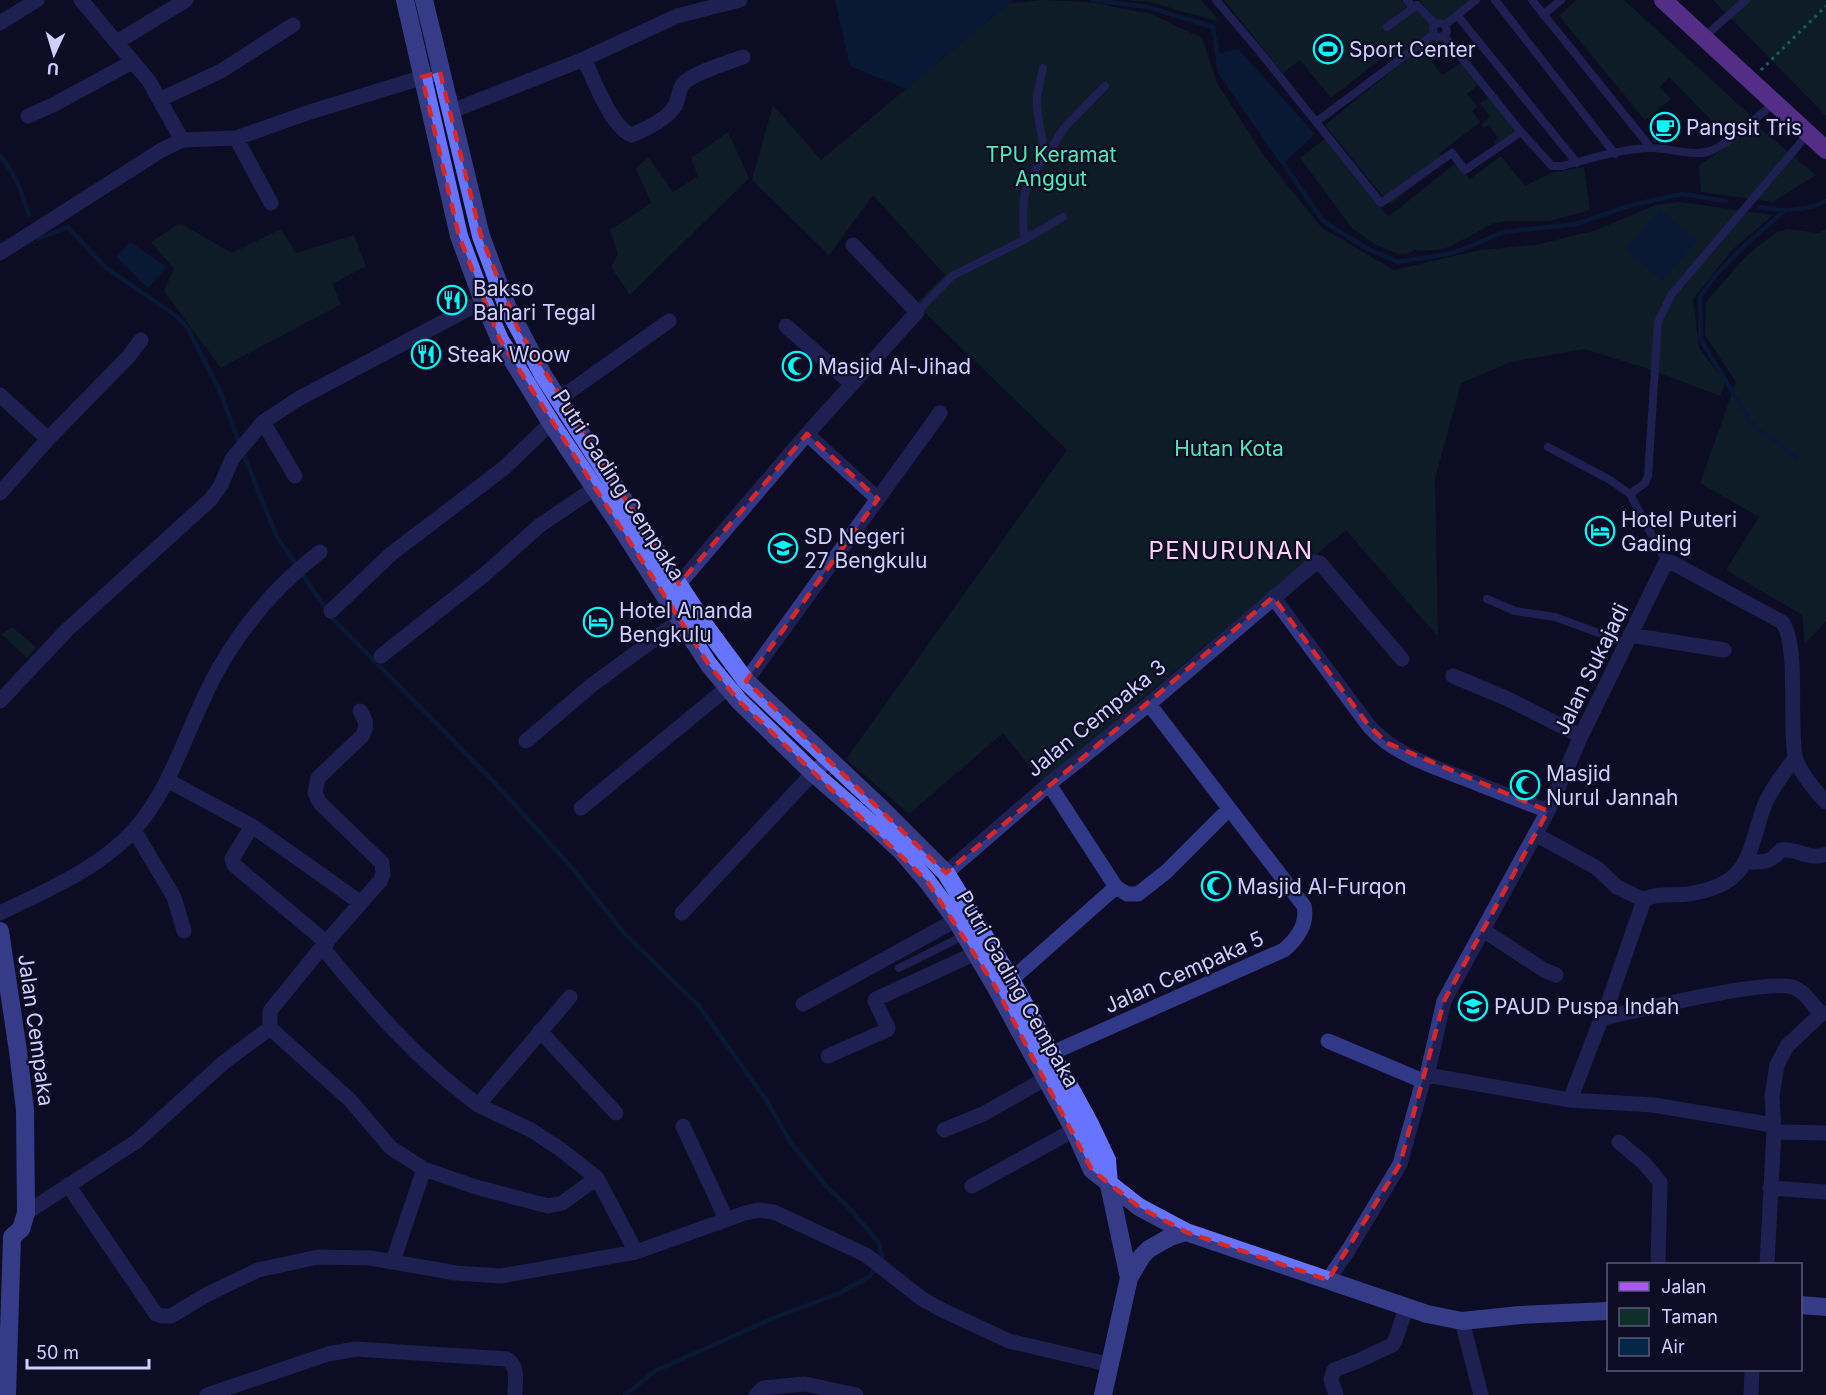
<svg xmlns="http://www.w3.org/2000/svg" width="1826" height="1395" viewBox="0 0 1826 1395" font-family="Inter,sans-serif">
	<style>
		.green { fill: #0e2f2a }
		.water { fill: #062648 }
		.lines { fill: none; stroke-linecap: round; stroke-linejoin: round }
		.stream { stroke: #062648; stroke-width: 4.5 }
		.path { stroke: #22c0a4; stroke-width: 3; stroke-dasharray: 3 4.5; stroke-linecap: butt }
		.lane { stroke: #323888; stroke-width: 8 }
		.street { stroke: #323888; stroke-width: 15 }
		.secondary { stroke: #6674ff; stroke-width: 18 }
		.primary { stroke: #ac56ff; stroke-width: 18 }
		.marked { fill: none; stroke: #d62828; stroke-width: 4.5; stroke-dasharray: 12 8; stroke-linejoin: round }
		.labels { text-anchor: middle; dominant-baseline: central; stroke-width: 4.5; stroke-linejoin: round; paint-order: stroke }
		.poi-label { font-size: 21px; fill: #cfcfff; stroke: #0d0c24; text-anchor: start }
		.park-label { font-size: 21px; fill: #4febb2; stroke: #0d0c24 }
		.street-label { font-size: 21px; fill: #cfcfff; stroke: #0d0c24 }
		.quarter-label { font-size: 24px; letter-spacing: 1.5px; fill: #ffd1f3; stroke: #0d0c24 }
	</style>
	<rect width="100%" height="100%" fill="#0d0c24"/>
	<path class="green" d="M1043,0L1089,2L1151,14L1202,38L1217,83L1264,156L1322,228L1394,270L1480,250L1535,245L1597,230L1655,205L1680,202L1773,215L1732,250L1693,299L1699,348L1725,382L1720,396L1646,368L1584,349L1511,362L1461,383L1435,479L1438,637L1346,530L1190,658L1044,784L1003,733L909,814L846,759L1067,450L916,304L945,275L873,195L829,255L752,180L773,105L821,160L1009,3Z
		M1126,0H1201L1220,22L1150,2Z
		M1224,0H1402L1407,6L1384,25L1388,31L1418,8L1431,24L1429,35L1395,61L1388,53L1331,98L1300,60L1283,73Z
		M1420,0H1470L1445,21L1435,20Z
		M1576,0H1624L1751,116L1728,137L1669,77L1660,87L1671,99L1645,120L1559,16Z
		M1713,0H1826V116Z
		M1434,37L1443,39L1449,48L1432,62L1442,75L1461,63L1478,85L1467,94L1477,106L1472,111L1480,122L1440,153L1445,160L1390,205L1325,125Z
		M1489,97L1517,134L1499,148L1494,142L1498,138L1489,125L1484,128L1481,124L1490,117L1480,103Z
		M1756,125L1816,175L1773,202L1701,192L1699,166Z
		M728,132L749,178L630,295L611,267L618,254L610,230L651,203L636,169L648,157L673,192L698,176L691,158Z
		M1325,139L1388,217L1456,163L1470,179L1501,156L1525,186L1552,173L1584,167L1590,210L1550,221H1506L1492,224L1449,247L1437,250H1415L1407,254H1399L1376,245L1352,228L1300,158Z
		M180,223L232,253L281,229L296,253L354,235L366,266L332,284L341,304L221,368L164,291L174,269L151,242Z
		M1788,229L1818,233L1826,229V621L1805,644L1802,615L1726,570L1759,517L1700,483L1736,382L1705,335L1706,302L1747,255L1777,232Z
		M12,627L36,647L27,658L1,634Z"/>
	<path class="water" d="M835,0H1015L1009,3L906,89L850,66Z
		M1238,49L1315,134L1283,164L1220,72L1218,54Z
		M1660,209L1697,241L1662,281L1625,249Z
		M130,242L167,267L148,288L116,257Z"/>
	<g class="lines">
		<path class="stream" d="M1092,0L1148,7L1213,27L1220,72L1323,221L1366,248L1398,262L1453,253L1504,232L1576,224L1632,205L1682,194L1726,201
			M0,156C16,174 22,193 29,215
			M1759,207C1783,211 1803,212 1826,201
			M1784,211L1740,250L1714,277L1700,297L1701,340L1752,424L1796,457
			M38,239L68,227L105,267L176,316L187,327L219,389L240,445
			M243,453L277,537L332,618L494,782L573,869L624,933L698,1005L767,1101L791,1143L827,1187L852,1211L879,1243L882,1257L870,1276L840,1293L776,1317L655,1371L625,1395"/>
		<path class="path" d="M1761,70L1826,6"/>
		<path class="lane" d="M1216,0L1260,52L1316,122L1434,34
			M1407,0L1413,7
			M1495,0L1615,154
			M1532,0L1651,148
			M1457,15L1577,163
			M1543,15L1561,0
			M1445,25L1447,32L1444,36L1437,37L1434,34L1433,27C1437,22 1440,22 1445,25L1476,0
			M1387,27L1417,5L1435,24
			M1444,36L1521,132L1552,166H1562C1591,159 1623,148 1652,148C1670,148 1691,156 1707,152C1726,147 1758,116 1774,103
			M1704,37L1746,0
			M1316,122L1381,203L1452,153L1465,170L1521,132
			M1045,158L1064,128L1105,86
			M1024,240L1063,217
			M917,312L952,276L1024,240C1023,203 1019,188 1045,158L1037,108V96L1043,68
			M1548,447L1610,480L1630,494L1666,562
			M1630,494L1645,483L1648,476L1658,322L1671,295L1808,134
			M1487,599L1515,611L1555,617L1626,643
			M899,968L963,936"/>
		<path class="street" d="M81,0L149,81L182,140
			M0,23L37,0
			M117,42L186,0
			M584,59C593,78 612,129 632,135C647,128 666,120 675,106C679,99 678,90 683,84C692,73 729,62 743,57
			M161,99L221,71L293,25
			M452,111L584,59L677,16L740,0
			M28,116L53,105L132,62
			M236,138L271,203
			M0,253L160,151L182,140L236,138L310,112L440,72
			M786,326L852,384
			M0,395L48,439
			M559,399L669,321
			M263,422L295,476
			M807,434L878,499
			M0,493L48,439L129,356L141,340
			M671,590L679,584L807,434L917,312L853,245
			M1273,597L1369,726C1393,754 1432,766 1466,779C1493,790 1520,800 1548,811
			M331,611L391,554L504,468L551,423
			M1630,635L1724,650
			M381,656L484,575L539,526L595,488
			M1453,676L1508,699L1581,736
			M746,681L940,413
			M0,701L67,630L211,499L221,485L232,459L263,422L298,399L483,301
			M526,741L592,685L679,621
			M167,780L252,826
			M581,808L727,688
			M134,830L174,897L184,931
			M1535,834L1597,868L1617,887L1644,900
			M1745,862C1763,862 1769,864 1781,850C1797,848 1810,861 1826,854
			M946,873L1049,784L1149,704L1316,562L1320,563L1402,659
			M1116,887L1127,894H1138L1166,872L1229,809
			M0,913C47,890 99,869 135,829C175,783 189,720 219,668C245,623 279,583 320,552
			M682,913L813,773L828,760
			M1483,930L1544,970L1556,975
			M327,943L234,865L232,859L252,826L361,903
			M322,947C372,1008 414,1057 478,1105L570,997
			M1001,984L1011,980L1116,887L1049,784
			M803,1004L956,920
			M1603,1018C1634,1011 1774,977 1795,988C1806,993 1814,1006 1821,1014
			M270,1028L350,1100L391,1148L424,1169L476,1187L548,1206L562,1203L597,1178
			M540,1031L616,1113
			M1328,1041L1423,1081
			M1052,1053L1284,950C1298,938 1308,924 1304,906L1149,704
			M828,1056L887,1030L888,1028L875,1001L876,999L976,953
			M1427,1075L1570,1100L1653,1105L1773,1125
			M1570,1100L1600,1022L1603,1018L1644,900C1655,892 1675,896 1689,894C1700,892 1714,889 1724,883C1752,869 1754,831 1765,804C1772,787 1785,772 1795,758
			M478,1105L531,1130L560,1149L597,1178L636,1252L745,1213L758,1210L774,1212L866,1255L921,1298L942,1310L1009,1341L1111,1365
			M683,1126L726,1219
			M944,1130L983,1114L1045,1079
			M1774,1132L1826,1133
			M1619,1142L1644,1163L1660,1182L1658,1264
			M68,1185L156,1314L162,1316H171L206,1295L258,1270L318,1257L370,1258L456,1273L501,1276L636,1252
			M972,1186L1074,1130
			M1770,1188L1826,1192
			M26,1213L137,1141L223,1063L270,1028V1011L322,947L380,881L383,874L382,863L320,803L315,793L318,778L362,736C368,726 366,720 360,711
			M393,1261L424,1169
			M1767,1264L1774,1132L1772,1096L1777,1065L1787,1046L1821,1014L1826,1013
			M1328,1280L1349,1249L1400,1164L1423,1081L1427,1075L1444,1001L1548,811L1581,736L1666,562H1671L1782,622C1799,643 1789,724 1795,756C1798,770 1816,792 1826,802
			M1462,1321L1481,1395
			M207,1395L328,1354L356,1349L507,1359C519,1367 515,1381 515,1395
			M756,1395L763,1388L805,1384L856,1395
			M1336,1395L1331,1379L1334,1370L1360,1360L1392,1345L1395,1341L1406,1308
			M1751,1395L1752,1370"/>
		<path class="secondary" d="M405,0L459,236L483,301L500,340L551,423L616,520L709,665L739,701L813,773L873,825L902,852L927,881L956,920L995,986L1074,1130L1092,1170L1139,1207L1186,1232
			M424,0L481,236L507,306L543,375L706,627L746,681L881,808L946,873L1011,980L1090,1124L1107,1160L1109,1185L1129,1278
			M0,931L18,1051L25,1110L26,1213L21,1229L12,1237L7,1395
			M1800,1305L1826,1307
			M1103,1395L1129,1278L1142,1256L1149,1249L1170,1237L1186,1232L1427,1314L1462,1321L1520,1315L1608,1311"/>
		<path class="primary" d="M1663,0L1826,150"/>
	</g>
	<path d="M0 0H1826V1395H0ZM440,72L481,236L518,329L679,584L807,434L878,499L746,681L946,873L1273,597L1369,726L1387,743L1548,811L1444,1001L1400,1164L1328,1280L1186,1232L1139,1207L1092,1170L995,986L927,881L739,701L709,665L500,340L459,236L422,77Z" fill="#0d0c24" fill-opacity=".55" fill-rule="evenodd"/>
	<path class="marked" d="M440,72L481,236L518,329L679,584L807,434L878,499L746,681L946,873L1273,597L1369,726L1387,743L1548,811L1444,1001L1400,1164L1328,1280L1186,1232L1139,1207L1092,1170L995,986L927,881L739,701L709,665L500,340L459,236L422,77Z"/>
	<defs>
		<g id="stadium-ring" transform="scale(1.5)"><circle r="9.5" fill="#0d0c24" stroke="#00faf6" stroke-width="1.5"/><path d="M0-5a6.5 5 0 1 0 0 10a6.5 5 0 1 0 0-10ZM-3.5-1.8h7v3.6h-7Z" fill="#00faf6"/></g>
		<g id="cafe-ring" transform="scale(1.5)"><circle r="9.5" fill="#0d0c24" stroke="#00faf6" stroke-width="1.5"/><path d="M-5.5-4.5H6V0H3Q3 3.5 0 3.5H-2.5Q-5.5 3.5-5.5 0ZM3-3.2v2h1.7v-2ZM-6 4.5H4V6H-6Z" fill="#00faf6"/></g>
		<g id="restaurant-ring" transform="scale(1.5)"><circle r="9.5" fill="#0d0c24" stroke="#00faf6" stroke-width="1.5"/><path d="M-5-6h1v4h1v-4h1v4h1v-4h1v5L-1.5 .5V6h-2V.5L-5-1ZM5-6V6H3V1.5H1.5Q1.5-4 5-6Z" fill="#00faf6"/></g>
		<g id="mosque-ring" transform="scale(1.5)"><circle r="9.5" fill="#0d0c24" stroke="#00faf6" stroke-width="1.5"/><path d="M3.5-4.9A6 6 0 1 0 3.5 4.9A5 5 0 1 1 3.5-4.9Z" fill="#00faf6"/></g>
		<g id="hotel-ring" transform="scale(1.5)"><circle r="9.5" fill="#0d0c24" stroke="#00faf6" stroke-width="1.5"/><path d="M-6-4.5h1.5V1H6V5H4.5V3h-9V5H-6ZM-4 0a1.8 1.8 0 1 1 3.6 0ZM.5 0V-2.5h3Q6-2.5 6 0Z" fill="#00faf6"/></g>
		<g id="school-ring" transform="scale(1.5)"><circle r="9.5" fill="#0d0c24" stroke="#00faf6" stroke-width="1.5"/><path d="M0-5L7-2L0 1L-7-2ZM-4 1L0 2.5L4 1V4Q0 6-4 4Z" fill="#00faf6"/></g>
	</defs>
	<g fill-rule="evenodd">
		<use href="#stadium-ring" x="1328" y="49"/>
		<use href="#cafe-ring" x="1665" y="127"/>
		<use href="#restaurant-ring" x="452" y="300"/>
		<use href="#restaurant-ring" x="426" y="354"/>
		<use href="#mosque-ring" x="797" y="366"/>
		<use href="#hotel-ring" x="1600" y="531"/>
		<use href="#school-ring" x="783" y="548"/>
		<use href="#hotel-ring" x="598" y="622"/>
		<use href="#mosque-ring" x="1525" y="785"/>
		<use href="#mosque-ring" x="1216" y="886"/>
		<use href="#school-ring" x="1473" y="1006"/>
	</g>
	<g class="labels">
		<g class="poi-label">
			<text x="1349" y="49">Sport Center</text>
			<text x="1686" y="127">Pangsit Tris</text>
			<text x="473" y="288">Bakso<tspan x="473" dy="24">Bahari Tegal</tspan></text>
			<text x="447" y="354">Steak Woow</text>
			<text x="818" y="366">Masjid Al-Jihad</text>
			<text x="1621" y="519">Hotel Puteri<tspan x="1621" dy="24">Gading</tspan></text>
			<text x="804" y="536">SD Negeri<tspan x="804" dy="24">27 Bengkulu</tspan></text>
			<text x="619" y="610">Hotel Ananda<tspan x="619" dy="24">Bengkulu</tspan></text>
			<text x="1546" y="773">Masjid<tspan x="1546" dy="24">Nurul Jannah</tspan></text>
			<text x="1237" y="886">Masjid Al-Furqon</text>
			<text x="1494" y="1006">PAUD Puspa Indah</text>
		</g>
		<g class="park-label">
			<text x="1051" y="154">TPU Keramat<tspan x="1051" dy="24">Anggut</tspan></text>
			<text x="1229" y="448">Hutan Kota</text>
		</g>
		<g class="street-label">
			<text transform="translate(619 485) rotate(57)">Putri Gading Cempaka</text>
			<text transform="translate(1591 669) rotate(-64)">Jalan Sukajadi</text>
			<text transform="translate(1096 718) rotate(-39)">Jalan Cempaka 3</text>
			<text transform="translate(1184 972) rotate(-24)">Jalan Cempaka 5</text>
			<text transform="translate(1018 989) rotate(60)">Putri Gading Cempaka</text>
			<text transform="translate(36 1030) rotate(82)">Jalan Cempaka</text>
		</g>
		<g class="quarter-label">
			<text x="1231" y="550">PENURUNAN</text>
		</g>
	</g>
	<rect x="1607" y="1263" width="195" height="108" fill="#0d0c24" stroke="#5b5a7c" stroke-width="1.5"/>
	<rect x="1619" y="1282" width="30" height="9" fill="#ac56ff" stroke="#5b5a7c" stroke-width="1.5"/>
	<text x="1661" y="1293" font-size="18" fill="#cfcfff">Jalan</text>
	<rect x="1619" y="1308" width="30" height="18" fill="#0e2f2a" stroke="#5b5a7c" stroke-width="1.5"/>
	<text x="1661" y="1323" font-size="18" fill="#cfcfff">Taman</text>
	<rect x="1619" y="1338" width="30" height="18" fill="#062648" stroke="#5b5a7c" stroke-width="1.5"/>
	<text x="1661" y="1353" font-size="18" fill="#cfcfff">Air</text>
	<g transform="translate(54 54) rotate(184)" stroke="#0d0c24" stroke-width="4.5" paint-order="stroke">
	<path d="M0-4.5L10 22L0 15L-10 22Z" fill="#cfcfff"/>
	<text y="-9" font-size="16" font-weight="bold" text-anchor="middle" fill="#cfcfff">U</text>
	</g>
	<path d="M27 1359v9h122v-9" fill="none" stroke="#cfcfff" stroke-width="3"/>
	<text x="36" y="1359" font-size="18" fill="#cfcfff" stroke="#0d0c24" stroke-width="4.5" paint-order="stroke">50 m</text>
</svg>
